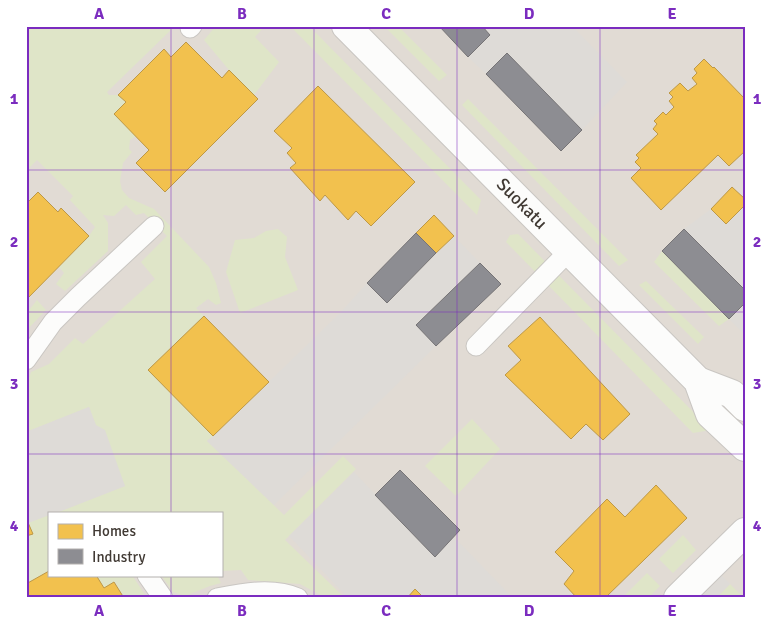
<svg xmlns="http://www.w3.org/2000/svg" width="771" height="624" viewBox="0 0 771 624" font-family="Signika,sans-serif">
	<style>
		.residential { fill: #e1dbd4; fill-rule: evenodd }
		.green { fill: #dfe5c8 }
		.parking { fill: #dedbd7 }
		.homes { fill: #f2c14e; stroke: #bd9846 }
		.industry { fill: #8d8d92; stroke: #767476 }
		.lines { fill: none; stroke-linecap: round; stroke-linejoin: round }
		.service-casing { stroke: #c9c6c2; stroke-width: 21 }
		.minor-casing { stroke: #c9c6c2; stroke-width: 30 }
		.tertiary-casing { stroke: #c9c6c2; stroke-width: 30 }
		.service { stroke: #fcfcfb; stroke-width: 19 }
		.minor { stroke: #fcfcfb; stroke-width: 28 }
		.tertiary { stroke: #fcfcfb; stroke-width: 28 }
		.grid { fill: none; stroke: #7b2cbf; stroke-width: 1; stroke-opacity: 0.55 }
		.labels { text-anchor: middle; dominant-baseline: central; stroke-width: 5; stroke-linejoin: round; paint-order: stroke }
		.street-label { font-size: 18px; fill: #413a34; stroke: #fff }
		.neatline { fill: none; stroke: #7b2cbf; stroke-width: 2 }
		.grid-label { font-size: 16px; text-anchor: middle; font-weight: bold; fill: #7b2cbf }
	</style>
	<rect width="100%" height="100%" fill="#edeae6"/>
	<path class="residential" d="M26,26H745V598H26ZM49,513H221V575H49Z"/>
	<path class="green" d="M26,26H175L107,92L109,95H118L126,102L114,114L136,136L130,140L129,149L132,152L123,163L120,181L122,190L129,198L154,209L209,267L216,283L221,303L216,305L208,299L196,308L204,316L148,370L213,436L207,441L284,515L343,456L356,469L285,540L345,598H326L300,584L248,580L241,570L221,571V513H56L125,486L96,426L89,407L26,432V389L31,372L49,364L75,338L83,344L155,279L141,262L167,236L144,213L136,215L126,205L114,216L103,215L108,223V251L65,291L56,284L64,273L59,267L89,236L95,227L70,200L73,196L37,160L26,171Z
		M216,26L264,27L255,37L279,62L254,95L229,70L204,40Z
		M290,26H309L481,200L477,215Z
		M384,26H398L447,75L439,81Z
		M468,99L628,260L619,266L462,105Z
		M278,229L287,237L285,257L298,290L240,313L226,272L235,240L254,238L266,231Z
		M518,234L711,430L693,433L506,242L510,235Z
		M662,251L729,319L719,326L654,262Z
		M646,281L704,337L698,344L639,285Z
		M37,300L46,310L26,331V314Z
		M472,419L500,449L456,496L425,466Z
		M49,515V571L26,584V536L32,534L28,523Z
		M683,535L696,550L673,573L659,559Z
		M647,573L660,586L648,598H622Z
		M96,575H132L147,598H131L130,595L124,598L115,582L104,588Z
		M161,575H217L221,583L210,586L185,596L173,592Z
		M730,584L742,596L745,593V598H716Z"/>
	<path class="parking" d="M482,26H572L627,82L582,130L507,53L486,74L468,57L490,35Z
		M745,205V290L684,229L711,209L727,224Z
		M454,236L480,263L416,324L436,346L274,505L207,441L213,436L341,312L367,283L388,303Z
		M745,303V333L744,334L729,319Z
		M89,407L96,425L105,430L125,486L56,513H49V515L28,523L26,518V432Z
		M354,472L435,557L454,537L512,597L424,598L415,589L407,598H348L289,536Z
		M711,565L730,584L716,598H678Z"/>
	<path class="homes" d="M186,42L222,78L229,70L258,99L165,192L136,163L149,150L114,114L126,102L118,95L164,49L171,57Z
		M704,59L713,68L714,67L745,99V151L729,166L718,155L661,210L631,178L641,168L635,162L639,158L636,155L658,134L653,129L657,124L654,121L663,112L666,115L674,107L669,101L673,97L669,93L680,83L688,91L697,84L692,78L697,73L694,69Z
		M318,86L415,182L371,226L356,211L348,220L325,195L320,201L290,168L296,163L287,153L292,148L274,131Z
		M732,187L745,199V205L726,224L711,209Z
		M38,192L58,212L61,208L89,236L26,300V204Z
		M434,215L454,236L436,253L416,233Z
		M204,316L269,382L213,436L148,370Z
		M540,317L630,414L603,440L586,424L571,439L505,375L521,360L508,346Z
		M656,485L687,518L605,598H577L564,584L574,571L555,552L607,499L625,517Z
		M26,518L33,534L26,536Z
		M49,571V575H96L104,588L114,582L124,598H26V584Z
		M415,589L424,598H407Z"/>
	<path class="industry" d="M439,26H482L490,35L468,57Z
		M507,53L582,130L561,151L486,74Z
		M684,229L745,290V303L729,319L662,251Z
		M416,233L436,253L387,303L367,283Z
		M480,263L501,284L436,346L416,325Z
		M400,470L460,530L435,557L375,495Z"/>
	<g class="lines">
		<g class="service-casing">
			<path id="service" d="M190,28L192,26
				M476,346L570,250
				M26,360L53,322L78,297L154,226
				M147,575L163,598
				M217,598C243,593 273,587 298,598"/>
		</g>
		<g class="minor-casing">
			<path id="minor" d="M678,598L745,532"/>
		</g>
		<g class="tertiary-casing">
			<g id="tertiary">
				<path id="s1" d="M346,26L698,381L710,414L745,447"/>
				<path d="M698,381L732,394L745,407"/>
			</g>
		</g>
		<use href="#service" class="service"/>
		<use href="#minor" class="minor"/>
		<use href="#tertiary" class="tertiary"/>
	</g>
	<path class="grid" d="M171,26V513M314,26V598M457,26V598M600,26V598M26,170H745M26,312H745M26,454H745M171,575V598"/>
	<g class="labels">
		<g class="street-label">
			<text stroke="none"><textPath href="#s1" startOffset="250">Suokatu</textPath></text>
		</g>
	</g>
	<rect width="771" height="624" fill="none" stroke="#ffffff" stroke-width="55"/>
	<rect x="48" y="512" width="175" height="65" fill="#ffffff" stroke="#b3b0ae"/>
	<rect x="58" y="524" width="25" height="15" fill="#f2c14e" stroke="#b3b0ae"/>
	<text x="92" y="536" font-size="15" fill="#413a34">Homes</text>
	<rect x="58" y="549" width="25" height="15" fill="#8d8d92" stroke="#b3b0ae"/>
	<text x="92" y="562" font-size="15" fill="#413a34">Industry</text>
	<rect x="28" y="28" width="716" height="568" class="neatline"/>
	<g class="grid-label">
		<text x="99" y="19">A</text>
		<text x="242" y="19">B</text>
		<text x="386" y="19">C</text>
		<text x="529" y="19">D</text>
		<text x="672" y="19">E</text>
		<text x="14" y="104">1</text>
		<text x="757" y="104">1</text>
		<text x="14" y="247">2</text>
		<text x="757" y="247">2</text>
		<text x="14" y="389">3</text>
		<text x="757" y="389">3</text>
		<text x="14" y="531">4</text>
		<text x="757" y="531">4</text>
		<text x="99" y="616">A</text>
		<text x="242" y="616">B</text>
		<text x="386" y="616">C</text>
		<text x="529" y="616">D</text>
		<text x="672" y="616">E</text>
	</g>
</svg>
